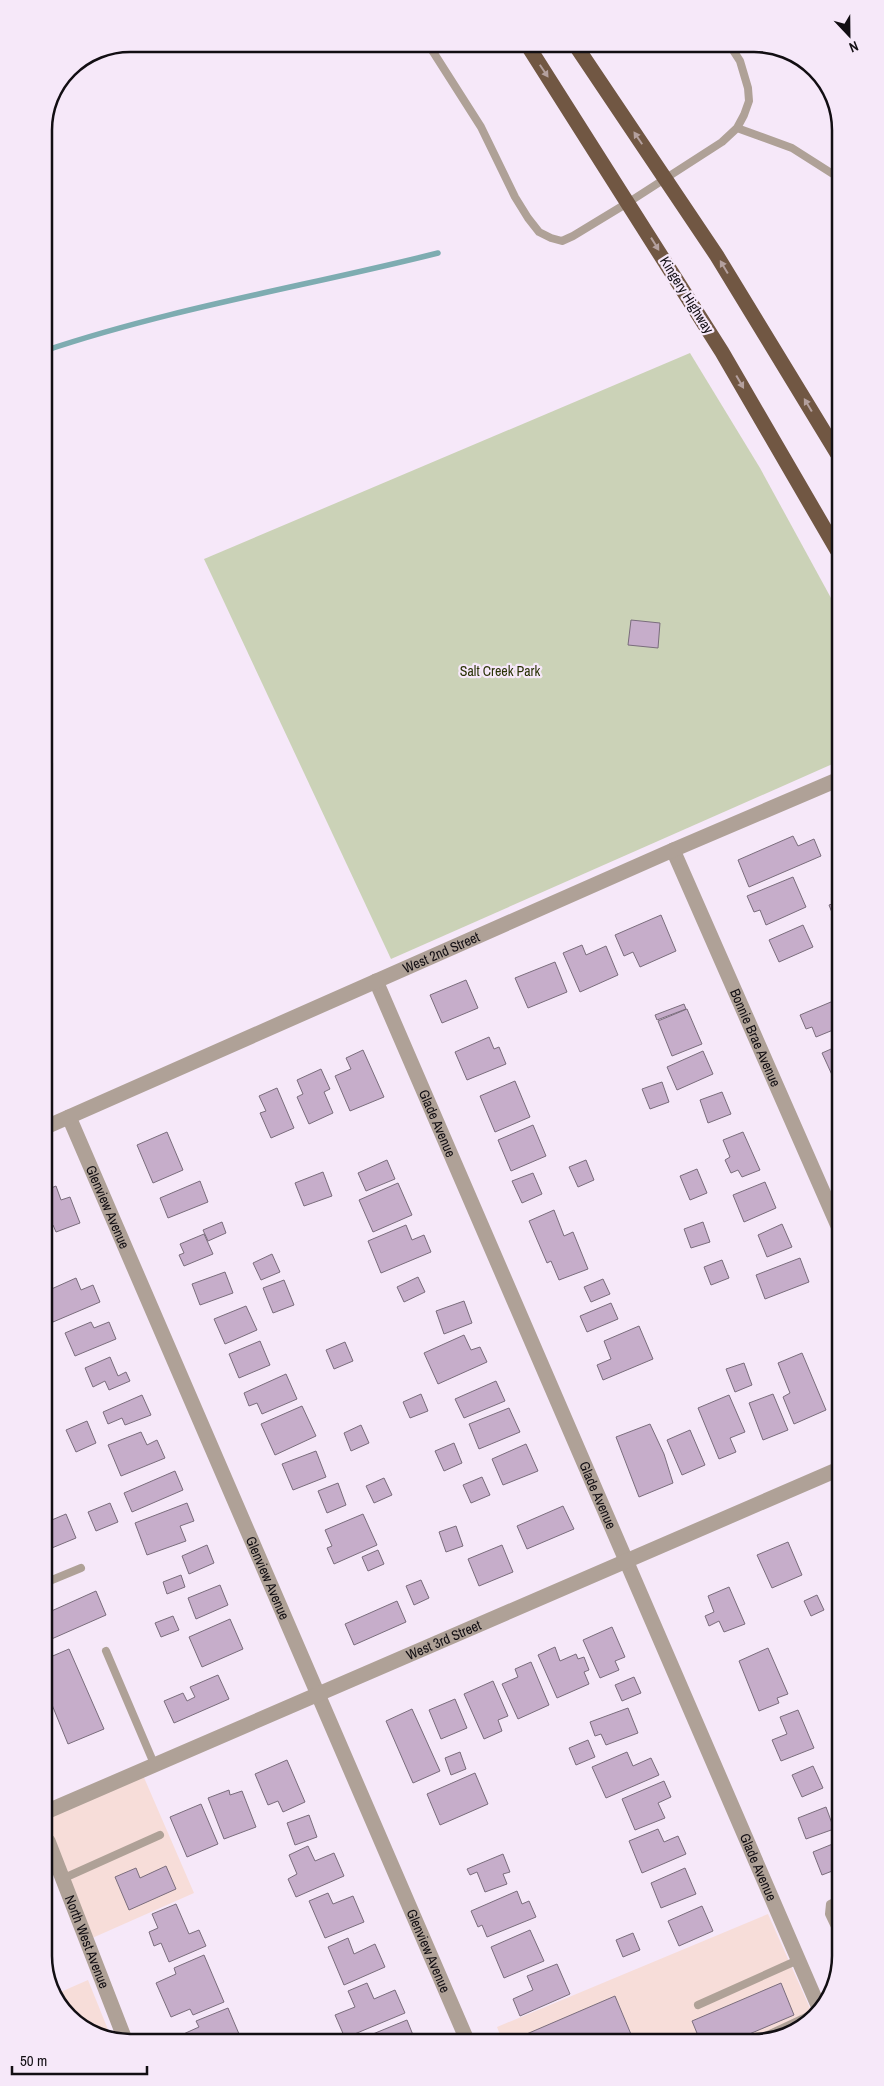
<svg xmlns="http://www.w3.org/2000/svg" width="884" height="2086" viewBox="0 0 884 2086" font-family="'Archivo Narrow',sans-serif">
	<style>
		.commercial { fill: #f7ddd9 }
		.green { fill: #cbd2b7 }
		.lines { fill: none; stroke-linecap: round; stroke-linejoin: round }
		.stream { stroke: #7eacb1; stroke-width: 5.5 }
		.building { fill: #c6adca; stroke: #7a6d7c }
		.service { stroke: #afa197; stroke-width: 8 }
		.minor { stroke: #afa197; stroke-width: 15 }
		.trunk { stroke: #715743; stroke-width: 15 }
		.oneway { fill: #b4a09e }
		.labels { text-anchor: middle; dominant-baseline: central; stroke-width: 4.5; stroke-linejoin: round; paint-order: stroke }
		.street-label { font-size: 14px; fill: #120e13; stroke: #f6e8f9 }
		.park-label { font-size: 14px; fill: #293105; stroke: #f6e8f9 }
		.rim { fill: none; stroke: #120e13; stroke-width: 2.5 }
	</style>
	<rect width="100%" height="100%" fill="#f6e8f9"/>
	<path class="commercial" d="M139,1766L194,1893L90,1939L48,1831V1803Z
		M768,1914L813,2015L781,2038L502,2040L497,2027Z
		M88,1980L111,2037L77,2024L56,1994Z"/>
	<path class="green" d="M690,353L760,468L837,609V762L391,959L204,559Z"/>
	<g class="lines">
		<path class="stream" d="M44,351C172,308 307,286 438,253"/>
	</g>
	<path class="building" d="M631,620L660,623L658,648L628,645Z
		M793,836L798,846L814,839L821,856L749,887L738,860Z
		M793,877L806,907L766,925L760,910L754,912L747,896Z
		M838,902V925H837L829,905Z
		M661,915L676,951L640,967L633,952L624,956L615,935Z
		M803,925L813,947L779,962L769,940Z
		M582,945L586,955L606,946L618,975L580,992L563,953Z
		M555,962L567,992L528,1008L515,978Z
		M466,980L478,1008L442,1023L430,995Z
		M838,999V1028L816,1037L812,1027L806,1029L800,1015Z
		M684,1004L686,1009L657,1020L655,1015Z
		M687,1009L702,1044L672,1056L658,1021Z
		M489,1037L494,1049L499,1047L506,1064L467,1080L455,1052Z
		M838,1046V1088L822,1053Z
		M363,1050L384,1097L350,1111L335,1076L351,1069L346,1058Z
		M703,1051L713,1074L677,1090L667,1067Z
		M321,1069L330,1089L324,1092L333,1113L309,1124L297,1097L303,1094L297,1080Z
		M515,1081L530,1117L495,1132L480,1096Z
		M662,1082L669,1102L650,1109L642,1089Z
		M277,1088L294,1128L271,1138L260,1113L266,1111L259,1096Z
		M722,1092L731,1114L708,1123L700,1100Z
		M533,1125L546,1156L511,1171L498,1140Z
		M167,1132L183,1170L153,1183L137,1145Z
		M743,1132L760,1170L742,1177L738,1170L731,1173L725,1160L730,1157L723,1140Z
		M387,1160L395,1179L366,1191L358,1173Z
		M586,1160L594,1180L578,1187L569,1167Z
		M697,1169L707,1193L690,1200L680,1176Z
		M323,1172L332,1196L304,1206L295,1183Z
		M533,1173L542,1194L522,1203L512,1181Z
		M200,1181L208,1202L168,1218L160,1198Z
		M765,1182L776,1208L744,1222L733,1195Z
		M398,1183L412,1215L373,1232L359,1200Z
		M56,1186L61,1200L70,1197L80,1223L56,1232L53,1225L46,1228V1190Z
		M554,1210L564,1236L573,1232L588,1269L559,1280L551,1261L547,1263L529,1221Z
		M222,1222L226,1233L208,1241L203,1230Z
		M703,1222L710,1242L691,1248L684,1229Z
		M782,1224L792,1247L767,1257L758,1235Z
		M406,1225L412,1240L424,1235L431,1252L381,1273L368,1241Z
		M204,1234L213,1254L184,1266L179,1255L184,1253L180,1244Z
		M272,1254L280,1272L261,1280L253,1263Z
		M800,1258L809,1282L765,1299L756,1275Z
		M722,1260L729,1278L711,1285L704,1267Z
		M225,1272L233,1293L200,1305L192,1284Z
		M418,1277L425,1292L404,1302L397,1287Z
		M76,1278L81,1290L93,1285L100,1302L53,1322L47,1307V1291Z
		M603,1279L610,1294L591,1302L584,1287Z
		M284,1280L294,1305L273,1313L263,1288Z
		M464,1301L472,1323L444,1334L436,1311Z
		M611,1303L618,1319L587,1332L580,1316Z
		M246,1306L257,1330L225,1344L214,1319Z
		M91,1322L94,1328L109,1322L116,1339L75,1356L65,1333Z
		M639,1326L653,1359L603,1380L597,1365L611,1359L604,1341Z
		M464,1335L471,1350L480,1347L487,1362L438,1384L424,1353Z
		M260,1341L270,1365L239,1378L229,1354Z
		M345,1342L353,1361L334,1369L326,1350Z
		M802,1353L826,1410L794,1424L783,1397L790,1393L778,1363Z
		M110,1357L118,1376L126,1372L130,1381L109,1390L105,1381L93,1387L85,1368Z
		M744,1363L752,1385L735,1392L726,1369Z
		M286,1374L297,1399L262,1414L257,1403L249,1406L244,1393Z
		M496,1381L505,1401L464,1418L455,1399Z
		M421,1394L428,1411L410,1418L403,1402Z
		M773,1394L788,1430L763,1440L749,1403Z
		M142,1395L151,1415L125,1425L122,1418L108,1424L103,1412Z
		M729,1395L745,1432L730,1438L736,1452L719,1459L698,1408Z
		M302,1406L316,1436L275,1455L261,1424Z
		M509,1408L520,1432L479,1449L469,1424Z
		M87,1421L96,1443L76,1452L66,1430Z
		M650,1424L664,1454L673,1483L639,1497L616,1437Z
		M361,1425L369,1443L351,1451L344,1433Z
		M690,1430L705,1465L682,1475L667,1440Z
		M141,1432L147,1445L157,1440L165,1458L121,1476L108,1445Z
		M454,1443L462,1463L444,1471L435,1451Z
		M526,1444L538,1471L503,1485L492,1459Z
		M316,1451L326,1477L293,1490L282,1464Z
		M175,1471L183,1490L132,1512L124,1493Z
		M482,1477L490,1495L471,1503L463,1485Z
		M384,1478L392,1495L374,1503L366,1486Z
		M338,1483L346,1505L327,1513L318,1491Z
		M110,1503L118,1522L96,1531L88,1512Z
		M187,1503L194,1521L180,1526L186,1541L147,1555L135,1523Z
		M563,1506L574,1529L527,1549L517,1526Z
		M66,1514L76,1538L47,1550V1522Z
		M363,1514L377,1545L334,1564L327,1548L332,1546L325,1530Z
		M456,1526L463,1546L446,1552L439,1532Z
		M788,1542L802,1575L772,1588L757,1555Z
		M207,1545L214,1563L189,1574L182,1556Z
		M502,1545L513,1572L479,1586L468,1559Z
		M378,1550L384,1564L368,1571L362,1557Z
		M181,1575L185,1587L167,1594L163,1582Z
		M421,1580L429,1598L414,1605L406,1586Z
		M220,1585L228,1605L196,1619L188,1598Z
		M729,1587L745,1624L724,1632L719,1621L709,1626L705,1616L714,1612L708,1596Z
		M96,1591L106,1615L47,1641V1613Z
		M817,1595L824,1610L811,1616L804,1601Z
		M397,1601L406,1622L354,1645L345,1624Z
		M173,1616L179,1630L161,1637L155,1623Z
		M230,1619L243,1649L202,1667L189,1637Z
		M612,1627L625,1657L615,1661L619,1670L600,1678L583,1640Z
		M555,1647L560,1661L576,1654L578,1659L584,1657L589,1670L584,1672L589,1684L557,1698L538,1655Z
		M768,1648L788,1694L777,1698L779,1703L759,1711L739,1661Z
		M69,1649L104,1729L68,1744L48,1695V1658Z
		M531,1662L549,1705L518,1719L502,1684L518,1677L515,1669Z
		M218,1675L229,1699L174,1723L164,1701L183,1693L187,1701L195,1697L190,1687Z
		M634,1677L641,1693L622,1701L615,1685Z
		M493,1681L508,1716L498,1720L502,1731L484,1739L464,1694Z
		M455,1699L467,1728L441,1739L429,1710Z
		M628,1708L638,1733L606,1745L601,1734L595,1736L590,1722Z
		M412,1709L440,1771L413,1783L386,1721Z
		M798,1710L814,1748L781,1761L772,1740L787,1734L780,1717Z
		M588,1740L595,1757L576,1765L569,1748Z
		M460,1752L466,1769L451,1775L445,1758Z
		M627,1752L633,1766L651,1758L659,1775L606,1798L592,1767Z
		M287,1760L305,1802L283,1812L278,1801L268,1805L255,1774Z
		M813,1766L823,1788L802,1797L792,1775Z
		M475,1773L488,1804L440,1825L427,1794Z
		M664,1781L671,1797L658,1803L665,1818L635,1830L622,1799Z
		M229,1790L230,1795L242,1791L256,1827L224,1839L208,1798Z
		M201,1804L218,1844L187,1857L170,1817Z
		M826,1807L834,1829L806,1839L798,1818Z
		M309,1815L317,1837L295,1845L287,1823Z
		M658,1829L664,1842L678,1836L686,1854L642,1873L629,1841Z
		M840,1841V1868L822,1875L813,1852Z
		M308,1846L315,1861L334,1853L344,1876L296,1897L288,1879L297,1874L289,1855Z
		M503,1854L510,1872L503,1874L507,1884L485,1892L477,1872L470,1875L467,1869Z
		M166,1866L176,1889L129,1910L115,1877L136,1868L140,1878Z
		M685,1868L696,1894L661,1908L651,1883Z
		M517,1891L522,1904L529,1901L536,1917L487,1937L482,1925L478,1927L471,1911Z
		M328,1893L333,1904L353,1896L364,1922L325,1938L309,1901Z
		M176,1904L189,1934L199,1930L206,1946L169,1962L161,1943L154,1946L149,1932L158,1928L152,1914Z
		M702,1906L713,1931L679,1946L668,1921Z
		M530,1930L544,1961L504,1978L491,1947Z
		M633,1933L640,1950L623,1957L616,1940Z
		M348,1938L354,1954L375,1944L385,1967L344,1985L328,1947Z
		M204,1955L224,2002L193,2015L190,2009L171,2017L156,1983L176,1974L174,1968Z
		M557,1964L570,1994L520,2016L513,1999L533,1990L527,1976Z
		M48,1966L57,1987L52,1989L48,1983Z
		M367,1983L374,1999L395,1990L405,2013L345,2038L335,2015L355,2007L348,1991Z
		M781,1983L794,2015L740,2038H699L692,2021Z
		M615,1996L633,2039H515Z
		M228,2008L242,2041L182,2042L179,2036L199,2027L196,2021Z
		M407,2020L415,2040H370L368,2036Z"/>
	<g class="lines">
		<path class="service" d="M430,47L481,127L515,197L528,218L539,232L551,238L562,241L573,236L629,202L722,142L737,128L744,115L749,101L748,88L740,61L729,44
			M737,128L792,148L836,176
			M47,1582L81,1568
			M106,1651L155,1766
			M62,1879L160,1835
			M840,1899L830,1904L829,1914L837,1931L835,1940L840,1951
			M698,2005L798,1960
			M761,2038L815,2013"/>
		<g class="minor">
			<path id="s1" d="M673,850L838,1226"/>
			<path id="s2" d="M376,981L820,2010"/>
			<path id="s3" d="M69,1117L467,2040"/>
			<path id="s4" d="M46,1127L673,850L837,780"/>
			<path id="s5" d="M48,1811L839,1469"/>
			<path id="s6" d="M48,1841L126,2042"/>
		</g>
		<path class="trunk" d="M528,46L722,352L837,550
			M576,46L717,256L837,453"/>
	</g>
	<defs><path id="oneway-solid" d="M-6-.8H1V-3.2L6.5 0L1 3.2V.8H-6Z" transform="scale(1.25)"/></defs>
	<g class="oneway">
		<use href="#oneway-solid" transform="translate(544 71) rotate(56)"/>
		<use href="#oneway-solid" transform="translate(638 138) rotate(-124)"/>
		<use href="#oneway-solid" transform="translate(655 244) rotate(58)"/>
		<use href="#oneway-solid" transform="translate(724 267) rotate(-121)"/>
		<use href="#oneway-solid" transform="translate(740 382) rotate(60)"/>
		<use href="#oneway-solid" transform="translate(808 405) rotate(-121)"/>
	</g>
	<g class="labels">
		<g class="street-label">
			<text transform="translate(687 295) rotate(58)">Kingery Highway</text>
			<text stroke="none"><textPath href="#s4" startOffset="432">West 2nd Street</textPath></text>
			<text stroke="none"><textPath href="#s1" startOffset="205">Bonnie Brae Avenue</textPath></text>
			<text stroke="none"><textPath href="#s2" startOffset="155">Glade Avenue</textPath></text>
			<text stroke="none"><textPath href="#s3" startOffset="98">Glenview Avenue</textPath></text>
			<text stroke="none"><textPath href="#s2" startOffset="560">Glade Avenue</textPath></text>
			<text stroke="none"><textPath href="#s3" startOffset="502">Glenview Avenue</textPath></text>
			<text stroke="none"><textPath href="#s5" startOffset="431">West 3rd Street</textPath></text>
			<text stroke="none"><textPath href="#s2" startOffset="965">Glade Avenue</textPath></text>
			<text stroke="none"><textPath href="#s6" startOffset="108">North West Avenue</textPath></text>
			<text stroke="none"><textPath href="#s3" startOffset="908">Glenview Avenue</textPath></text>
		</g>
		<g class="park-label">
			<text x="500" y="671">Salt Creek Park</text>
		</g>
	</g>
	<path d="M0 0H884V2086H0ZM130 52H754A78 78 0 0 1 832 130V1956A78 78 0 0 1 754 2034H130A78 78 0 0 1 52 1956V130A78 78 0 0 1 130 52Z" fill="#f6e8f9" fill-rule="evenodd"/>
	<path class="rim" d="M130 52H754A78 78 0 0 1 832 130V1956A78 78 0 0 1 754 2034H130A78 78 0 0 1 52 1956V130A78 78 0 0 1 130 52Z"/>
	<g transform="translate(849 35) rotate(158)" stroke="#f6e8f9" stroke-width="4" paint-order="stroke">
	<path d="M0-4L9 19L0 12L-9 19Z" fill="#120e13"/>
	<text y="-8" font-size="14" font-weight="bold" text-anchor="middle" fill="#120e13">N</text>
	</g>
	<path d="M12 2066v8h135v-8" fill="none" stroke="#120e13" stroke-width="2.5"/>
	<text x="20" y="2066" font-size="15" fill="#120e13" stroke="#f6e8f9" stroke-width="4" paint-order="stroke">50 m</text>
</svg>
